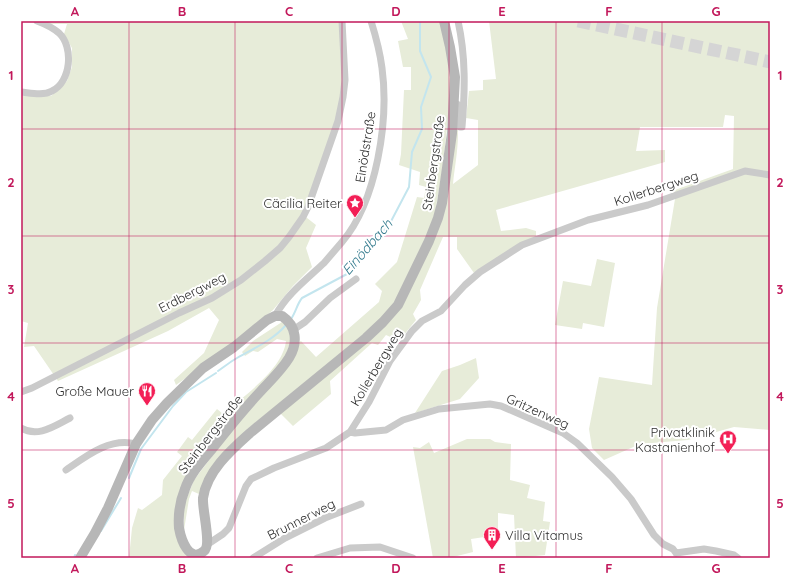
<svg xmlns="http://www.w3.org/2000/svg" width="791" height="579" viewBox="0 0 791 579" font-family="Quicksand,sans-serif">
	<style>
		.green { fill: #e7ecd9 }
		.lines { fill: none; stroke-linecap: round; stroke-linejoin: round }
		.stream { stroke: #c3e5ee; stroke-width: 2 }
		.highway-tunnel { stroke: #d5d5d5; stroke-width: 13; stroke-dasharray: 13 6; stroke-linecap: butt }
		.street { stroke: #cacaca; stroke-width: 7 }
		.secondary { stroke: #b7b7b7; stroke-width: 10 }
		.grid { fill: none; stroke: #c2185b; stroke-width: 1; stroke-opacity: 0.55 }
		.labels { text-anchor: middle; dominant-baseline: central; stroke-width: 4; stroke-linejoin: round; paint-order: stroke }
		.street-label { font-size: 13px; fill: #2d2d2d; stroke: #fff }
		.poi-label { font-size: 13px; fill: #2d2d2d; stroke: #fff; text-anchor: end }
		.water-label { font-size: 14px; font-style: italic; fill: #337b8e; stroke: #fff }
		.neatline { fill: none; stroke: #c2185b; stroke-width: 1.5 }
		.grid-label { font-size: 13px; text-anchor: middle; font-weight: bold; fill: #c2185b }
	</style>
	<rect width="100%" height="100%" fill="#fff"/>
	<path class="green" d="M44,21H340C342,47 346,75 340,100C332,139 316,177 302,214L316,225L306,248L312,267L293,286L273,310L232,345L176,385L174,380L204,353L219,320L209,308L168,331L58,381L34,346L24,347L28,323L21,321V95L27,96H51L67,81L72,67V48L64,34L67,24H49Z
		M401,21H440L450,65V99L443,166L435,213L426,239L400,292L392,306L379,321L359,340L245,431L199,494L192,491L189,499L184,530V505L194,480L299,342L301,341L316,357L379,302L382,291L375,284L397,262L417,197L424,198L426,187L419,185L420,172L399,165L401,154L404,90H411V67H403L398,41L408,39Z
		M489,21H770V430L734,427L688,440L640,444L604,460L592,448L589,429L599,377L652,385L657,308L675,199L672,191L733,169L734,116L725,115L723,127H640L636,151L665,150V162L496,210L501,231L526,228L536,231V238L474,273L457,249V237H443L420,290L421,300L413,314L416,320L399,341L386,335L378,345L372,343L330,381L331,394L293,426L280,413L389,321L434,239L456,116C461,138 455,162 453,184L478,165V120L466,118L469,91L483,90V80L496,79Z
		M597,259L615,263L604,327L583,323L582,329L555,325L563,281L591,286Z
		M282,322C296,331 289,349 283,361L210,445L176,510L193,558H129L132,528L138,508L142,510L162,495L163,480L182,456L177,452L188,437L192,440L217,409L223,414C244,396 283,369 286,341L277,339L258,352L253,351L245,356L242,352L253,341Z
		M476,358L479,378L460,399L415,413L442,371L460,365Z
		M467,439H490L495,442L511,444L510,480L530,485L527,498L545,502L543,521L550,522L545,555L516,558L514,515L498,513V535L471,539L473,552L449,558H433L413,447L420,448L429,442L434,453Z"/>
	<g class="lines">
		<path class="stream" d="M291,319C296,312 297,304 302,298L347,274L357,263L370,242L388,227L409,187L412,152L422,129L421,107L431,77L420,51V21
			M218,371C224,367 230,362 237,358C254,348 272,341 286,325
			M129,478L141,449L173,406L186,392L216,373
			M101,531L121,498
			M74,558L75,555"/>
		<path class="highway-tunnel" d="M578,21L770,62"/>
		<path class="street" d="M21,92C31,93 43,96 52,91C71,82 74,47 59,33C53,28 45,24 37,21
			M456,104H457L460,127H462C465,91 466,57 458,21
			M275,316C287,294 307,279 324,263C330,256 336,249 342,242C377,201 389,120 382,68C380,52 376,37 371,21
			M293,330L305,322L330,298L356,279
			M21,392L32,388L179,313L212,298L241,280L265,261L280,248L289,237L303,217L308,207L338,121L343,97L345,80L342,21
			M21,428C38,438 54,426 70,418
			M350,432L355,433L386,430L403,420L439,409L490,404L501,406L563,433L577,443L612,477L631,499L654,535L663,544L673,549L676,553
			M66,470C86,456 110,437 136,444
			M208,544L223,534L229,528L246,486L251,479L274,468L326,448L350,432L369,402L390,361L412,331L422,321L441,311L465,285L480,272L522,245L588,220L648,205L745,171L770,175
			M676,553L704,549L716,551L734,555L738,558
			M253,558L285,538L325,518L361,504
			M317,558L350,548L380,547L413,558"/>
		<path class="secondary" d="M80,558L95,533L108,508L136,444L152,420L167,403L203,368L234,347L267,320L275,316H282C297,326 298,343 289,358C281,371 269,382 259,393C242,411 227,430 212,449C202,461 190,474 185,489C180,501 178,515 179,528C181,539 189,564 204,551C212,545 202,510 203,498C207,471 231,450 250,433L366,338L383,322L398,305L429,241L438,218L442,203L452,133L455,77L450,47L444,21"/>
	</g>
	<path class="grid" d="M129,21V558M235,21V558M342,21V558M449,21V558M556,21V558M662,21V558M21,129H770M21,236H770M21,343H770M21,450H770"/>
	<defs>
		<g id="sight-pin" transform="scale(0.9)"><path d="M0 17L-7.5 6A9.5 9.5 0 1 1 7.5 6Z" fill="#f31f56" stroke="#fff"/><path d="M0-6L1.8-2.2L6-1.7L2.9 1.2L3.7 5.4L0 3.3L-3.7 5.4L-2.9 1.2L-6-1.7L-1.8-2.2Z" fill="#fff"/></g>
		<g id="restaurant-pin" transform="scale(0.9)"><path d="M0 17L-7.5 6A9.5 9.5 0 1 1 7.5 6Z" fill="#f31f56" stroke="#fff"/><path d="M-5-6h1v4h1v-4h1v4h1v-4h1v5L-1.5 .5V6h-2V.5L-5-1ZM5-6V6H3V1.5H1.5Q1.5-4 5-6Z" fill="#fff"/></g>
		<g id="hospital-pin" transform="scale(0.9)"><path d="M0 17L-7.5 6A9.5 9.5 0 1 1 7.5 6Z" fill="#f31f56" stroke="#fff"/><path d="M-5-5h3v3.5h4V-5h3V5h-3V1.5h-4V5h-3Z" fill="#fff"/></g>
		<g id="building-pin" transform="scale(0.9)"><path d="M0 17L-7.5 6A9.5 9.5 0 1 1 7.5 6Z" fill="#f31f56" stroke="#fff"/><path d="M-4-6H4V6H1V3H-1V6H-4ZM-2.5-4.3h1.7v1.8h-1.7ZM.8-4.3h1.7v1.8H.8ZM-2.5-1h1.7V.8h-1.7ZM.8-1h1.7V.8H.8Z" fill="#fff"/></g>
	</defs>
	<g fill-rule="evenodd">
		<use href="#sight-pin" x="355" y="203"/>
		<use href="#restaurant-pin" x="147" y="391"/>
		<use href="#hospital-pin" x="728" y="439"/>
		<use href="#building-pin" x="492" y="535"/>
	</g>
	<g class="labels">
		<g class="street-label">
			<text transform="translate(365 147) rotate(-81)">Einödstraße</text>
			<text transform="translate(433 163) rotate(-82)">Steinbergstraße</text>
			<text transform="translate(656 188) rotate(-18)">Kollerbergweg</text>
			<text transform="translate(192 292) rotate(-27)">Erdbergweg</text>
			<text transform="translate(376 367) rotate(-59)">Kollerbergweg</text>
			<text transform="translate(538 411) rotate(24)">Gritzenweg</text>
			<text transform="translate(210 434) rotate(-52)">Steinbergstraße</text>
			<text transform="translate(301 519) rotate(-27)">Brunnerweg</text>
		</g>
		<g class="poi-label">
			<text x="342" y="203">Cäcilia Reiter</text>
			<text x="134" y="391">Große Mauer</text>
			<text x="715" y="432">Privatklinik<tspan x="715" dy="15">Kastanienhof</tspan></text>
			<text x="505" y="535" text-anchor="start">Villa Vitamus</text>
		</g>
		<g class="water-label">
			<text transform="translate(367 247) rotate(-49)">Einödbach</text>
		</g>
	</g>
	<rect width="791" height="579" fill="none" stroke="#ffffff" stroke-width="44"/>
	<rect x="22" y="22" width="747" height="535" class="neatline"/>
	<g class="grid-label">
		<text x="75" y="16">A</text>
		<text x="182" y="16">B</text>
		<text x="289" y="16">C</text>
		<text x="396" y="16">D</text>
		<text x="502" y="16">E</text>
		<text x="609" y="16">F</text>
		<text x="716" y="16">G</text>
		<text x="11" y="80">1</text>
		<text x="780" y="80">1</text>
		<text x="11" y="187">2</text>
		<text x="780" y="187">2</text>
		<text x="11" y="294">3</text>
		<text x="780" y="294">3</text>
		<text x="11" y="401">4</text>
		<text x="780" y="401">4</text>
		<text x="11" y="508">5</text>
		<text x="780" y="508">5</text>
		<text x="75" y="573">A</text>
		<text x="182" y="573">B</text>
		<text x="289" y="573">C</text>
		<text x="396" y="573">D</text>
		<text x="502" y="573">E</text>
		<text x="609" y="573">F</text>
		<text x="716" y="573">G</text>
	</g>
</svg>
